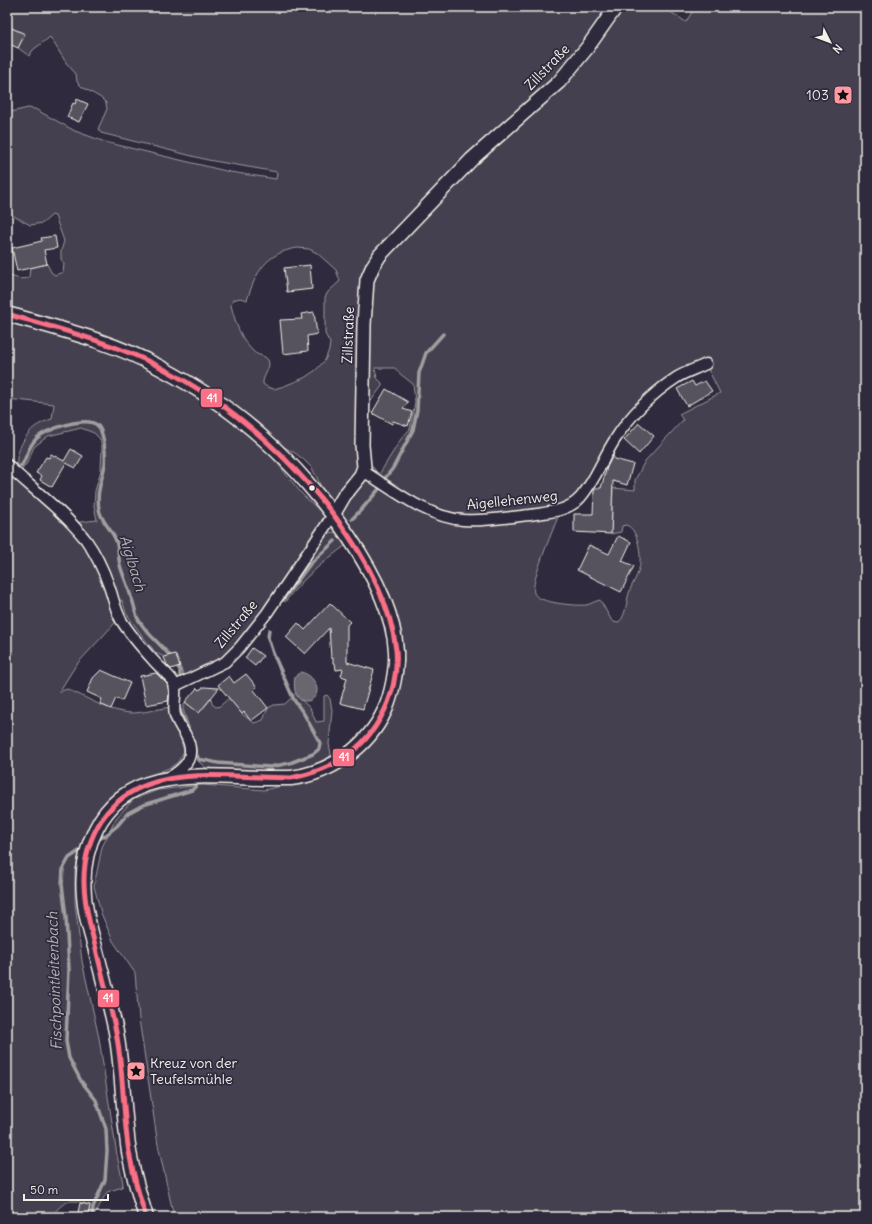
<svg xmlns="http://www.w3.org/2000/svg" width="872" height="1224" viewBox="0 0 872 1224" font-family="Delius,sans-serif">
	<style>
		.green { fill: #454050; stroke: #9c989c; fill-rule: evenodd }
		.water { fill: #6a6670; stroke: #a19ea0 }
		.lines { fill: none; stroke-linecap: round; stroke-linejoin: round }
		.stream { stroke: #a19ea0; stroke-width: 3.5 }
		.building { fill: #56525f; stroke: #f4f1e8 }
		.minor-casing { stroke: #f4f1e8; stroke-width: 13 }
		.tertiary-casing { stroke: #f4f1e8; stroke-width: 16 }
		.secondary-casing { stroke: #f4f1e8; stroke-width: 17 }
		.minor { stroke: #2f2a3d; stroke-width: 10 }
		.tertiary { stroke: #2f2a3d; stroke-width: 13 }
		.secondary { stroke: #2f2a3d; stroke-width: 14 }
		.bus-1-casing { stroke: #2f2a3d; stroke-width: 8 }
		.bus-1 { stroke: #fa7085; stroke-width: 5 }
		.bus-dot { fill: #f4f1e8; stroke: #2f2a3d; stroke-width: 1.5 }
		.labels { text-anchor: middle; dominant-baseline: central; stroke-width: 3.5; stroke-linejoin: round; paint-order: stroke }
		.street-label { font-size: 14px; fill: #f4f1e8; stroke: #2f2a3d }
		.poi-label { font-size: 14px; fill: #f4f1e8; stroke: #2f2a3d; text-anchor: end }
		.water-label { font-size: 15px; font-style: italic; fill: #b6b2b2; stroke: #2f2a3d }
		.line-badge { stroke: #2f2a3d; stroke-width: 1.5 }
		.badge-label { font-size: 11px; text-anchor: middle; font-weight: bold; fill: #fff }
	</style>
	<rect width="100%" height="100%" fill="#2f2a3d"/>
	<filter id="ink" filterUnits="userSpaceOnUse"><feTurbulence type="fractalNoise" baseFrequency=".025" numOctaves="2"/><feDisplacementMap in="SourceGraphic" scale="8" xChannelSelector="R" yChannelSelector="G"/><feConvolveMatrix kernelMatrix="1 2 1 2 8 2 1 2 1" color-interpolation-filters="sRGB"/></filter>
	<g filter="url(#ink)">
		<path class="green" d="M7,7H595L605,14L609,7H663L686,22L695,7H865V1217H174L158,1145L139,1019L135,973L113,941L101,913L94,886L102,847L116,818L134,799L158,790L202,785L264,790L316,778L349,763L364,752L376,738L387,721L395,701L401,682L404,661L402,639L397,616L389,592L352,532L343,516L324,492L312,468L304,460L295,453L277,443L253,422L224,399L165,363L142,351L90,331L7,307V275C14,277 22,281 29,277L30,268L47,264L51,272L55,275L63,272L64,264L61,259V251L64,241L55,216L52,215L43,223L30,225L7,212V113L28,108L35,109L75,131L105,142L230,172L276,179L277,172L208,160L101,133L98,129L107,109L106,103L101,98L82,87L77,82L76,74L67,64L50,37L33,50L29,56L18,48L25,34L7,26ZM297,248L309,249L317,253L336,270L340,281L328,292L325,297V334L330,343L329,350L325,360L316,370L304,378L284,386L274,389L267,387L263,384C262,376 272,368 268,360C265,355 258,356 254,352C241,340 235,322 231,305L233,300L240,298L247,300C256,272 266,253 297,248ZM705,363L720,393L679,414L683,420L645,461L635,480V490L613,488L611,534L621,532L622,526L626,525C639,529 642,558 639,569C637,578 631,585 629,593C626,602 626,619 617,623L612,621L600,600C595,601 591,604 586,605C576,606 537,603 534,593C530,583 553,530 558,517L561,514C527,520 483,529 449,521C424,515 401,500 379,486L381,477C393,485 406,494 419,502C454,521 490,517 528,512C546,510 563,510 576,497C589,483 596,463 605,447C628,410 663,376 705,363ZM375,368H395L399,373L413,384L415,402L410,429L401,439L380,473V476L372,466L368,458L365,447V432L368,405L382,386V383L377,378Z
			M7,321L88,344L120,355L164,375L226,415L267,450L301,493L324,515L319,527L267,608L230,654L184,677L175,654L164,657L156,653L141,634L126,613L122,600L108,602L115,623L76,665L59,692L67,689C86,697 109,712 131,713C143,713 158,709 171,707L184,751L178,762L171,767L148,777L94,821L82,843L75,872V903L82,961L99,1038L117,1155L123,1183L122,1187L107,1192C101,1201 99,1210 92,1217H88L90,1205C85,1204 79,1201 74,1201C64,1200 56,1211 50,1217H7V471L72,529L80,522L97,520L94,506L95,491L101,470L102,447L100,439L94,433L81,428L48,436L34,447L27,463L21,471C11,464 21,442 28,434C33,426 43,422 52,419L54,404L7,399Z
			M332,532L337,533L346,545C322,563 303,578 285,602L281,598L325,535Z
			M296,693L299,698L310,708L316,722L324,721V696L327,695L330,699L332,710L329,744L331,754L328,759L294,771L275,773L206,768L199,762L193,739L183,709L185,702L199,713L211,699L212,704L216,707L220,706L229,698L242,714L254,723L263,720L268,708L274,705L285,704Z"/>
		<path class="water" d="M301,672C308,674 312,677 315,683C326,703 289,713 295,677Z"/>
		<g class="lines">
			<path class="stream" d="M7,458L18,467L22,465C27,456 28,447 36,439C45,429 88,415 98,426C102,430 103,438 104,443C105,450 106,457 105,464C102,482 96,490 99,509C101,522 112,529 116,541C119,549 118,557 120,565C123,576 128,586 131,597C134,603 135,611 137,617C146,635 162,644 172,659
				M386,477L393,468L413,430L417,410L419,373L426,353L443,334
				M352,519L362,509L379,489
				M283,600L310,564L335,541
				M176,664L180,670V683
				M178,705L189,732
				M193,746L199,760C205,759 211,762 218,763L270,767L290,763L313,754L319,749L320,743L304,714L294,700L273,653L268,638L269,630
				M96,841L106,835L117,826L128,813L143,805L192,790L196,786
				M85,847L69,858L63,869L62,884L66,917L69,969L66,1041L69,1058L81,1081L96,1100L106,1129L107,1151L105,1180L93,1207L92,1217"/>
		</g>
		<path class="building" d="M7,26L25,34L18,48L7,43Z
			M77,99L88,104L79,122L67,117L73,103L75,104Z
			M55,236L57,248L44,250L47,264L17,271L12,248L42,241L41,238Z
			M310,265L312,289L287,292L284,268Z
			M314,312L317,334L307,336L308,351L283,354L280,320L302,319L301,314Z
			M692,381L695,386L705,381L712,391L687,406L677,389Z
			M386,389L408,402L403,409L412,412L408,426L393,421L392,424L372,413Z
			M639,423L654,436L639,454L624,440Z
			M71,449L83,456L76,468L66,463L52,487L40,480L42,476L36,473L46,457L49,458L51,454L64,461Z
			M613,455L614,459L633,464L627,485L613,481L611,534L574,532V514H593L594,491L596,488H601L607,467Z
			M618,536L631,542L622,561L634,566L621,592L577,570L589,545L609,554Z
			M330,603L350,622L347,625V662L374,670L363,709L340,703L347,678L341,676L343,669L336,670L335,663H333V658H331L329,628L305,654L286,637L298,623L305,630Z
			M252,648L263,656L255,666L245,658Z
			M175,654L180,666L171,669L167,665L164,657Z
			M101,670L130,683L122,701L116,698L111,709L100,704L102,699L87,692L93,678Z
			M156,673L167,684L169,694L168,701L146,705L140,676Z
			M246,674L257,687L254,690L268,708L251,721L244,712L242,714L218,685L229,676L234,683Z
			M204,687L219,688L199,713L185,702L197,688L199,690Z
			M80,1203L90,1205L88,1217H77Z"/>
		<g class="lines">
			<g class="minor-casing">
				<path id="minor" d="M7,465C34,490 63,511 86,540C96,554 103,569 109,586C113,597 115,609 121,620C129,633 143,649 153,660C159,667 167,673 172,680C179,690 172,704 175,715C177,722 181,728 185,734C197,756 187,767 168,778
					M363,471C394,490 426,517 463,520C485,522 508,517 530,515C548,512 567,512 580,498C596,480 603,457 616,438C630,415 653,393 676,378C685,372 696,369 706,364
					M175,686L225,662L240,647L267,613L333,515"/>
			</g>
			<g class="tertiary-casing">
				<path id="tertiary" d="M333,515L344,496L361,475L364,467L362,445L364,324L367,280L373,266L380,255L472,159L559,82L587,48L616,7"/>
			</g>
			<g class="secondary-casing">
				<path id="secondary" d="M7,314C59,329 111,341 159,367C197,387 232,410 264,439C316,485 392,580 396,651C397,669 392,694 385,710C368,747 331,773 291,778C282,778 273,778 264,778C204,777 128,764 96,829C86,849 82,873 84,895C85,913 90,930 95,947C102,975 110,1003 116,1032C123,1072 123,1112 129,1152C133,1174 139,1195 146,1217"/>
			</g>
			<use href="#minor" class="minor"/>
			<use href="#tertiary" class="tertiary"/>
			<use href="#secondary" class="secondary"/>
			<g class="bus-1-casing">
				<path id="bus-1" d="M7,314C45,325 85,335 122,350C159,364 194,385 226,408C297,460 386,561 396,650C398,672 392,698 381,717C362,752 329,771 291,778C253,778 205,772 168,779C141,784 118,796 102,819C74,862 84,903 96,949C102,975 109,1001 115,1027C124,1068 122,1110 129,1152C133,1174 139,1196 146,1217"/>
			</g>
			<use href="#bus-1" class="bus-1"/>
		</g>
	</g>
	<defs>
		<g id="sight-square" transform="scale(1)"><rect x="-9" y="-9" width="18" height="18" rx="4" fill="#ff9aa2" stroke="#2f2a3d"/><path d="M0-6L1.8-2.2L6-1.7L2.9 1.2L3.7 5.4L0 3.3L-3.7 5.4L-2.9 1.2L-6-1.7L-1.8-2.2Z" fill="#111"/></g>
	</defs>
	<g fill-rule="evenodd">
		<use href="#sight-square" x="843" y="95"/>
		<use href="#sight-square" x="136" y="1071"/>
	</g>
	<circle class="bus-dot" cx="312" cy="488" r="3.5"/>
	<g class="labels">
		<g class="street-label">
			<text transform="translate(547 67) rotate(-46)">Zillstraße</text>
			<text transform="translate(348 335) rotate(-88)">Zillstraße</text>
			<text transform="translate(512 500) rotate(-6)">Aigellehenweg</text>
			<text transform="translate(236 624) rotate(-50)">Zillstraße</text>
		</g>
		<g class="poi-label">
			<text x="829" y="95">103</text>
			<text x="150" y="1063" text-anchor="start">Kreuz von der<tspan x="150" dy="16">Teufelsmühle</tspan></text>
		</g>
		<g class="water-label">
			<text transform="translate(133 563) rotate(73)">Aiglbach</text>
			<text transform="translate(54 981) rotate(-92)">Fischpointleitenbach</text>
		</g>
	</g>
	<g class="line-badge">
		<rect x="200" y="388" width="23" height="20" rx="4" fill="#fa7085"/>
		<rect x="332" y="748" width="23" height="19" rx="4" fill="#fa7085"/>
		<rect x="97" y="989" width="23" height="19" rx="4" fill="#fa7085"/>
	</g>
	<g class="badge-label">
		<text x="212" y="402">41</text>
		<text x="344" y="761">41</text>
		<text x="108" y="1002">41</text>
	</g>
	<rect width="872" height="1224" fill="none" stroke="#2f2a3d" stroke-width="24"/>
	<rect x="12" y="12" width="848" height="1200" fill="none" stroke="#f4f1e8" stroke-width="1.5" filter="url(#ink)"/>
	<g transform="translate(830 42) rotate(132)" stroke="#2f2a3d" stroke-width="3" paint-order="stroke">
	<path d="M0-3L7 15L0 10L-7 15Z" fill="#f4f1e8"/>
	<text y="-6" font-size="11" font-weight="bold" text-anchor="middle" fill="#f4f1e8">N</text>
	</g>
	<path d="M24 1194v6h84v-6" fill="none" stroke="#f4f1e8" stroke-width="2"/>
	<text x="30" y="1194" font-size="12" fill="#f4f1e8" stroke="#2f2a3d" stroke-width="3" paint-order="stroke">50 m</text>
</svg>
